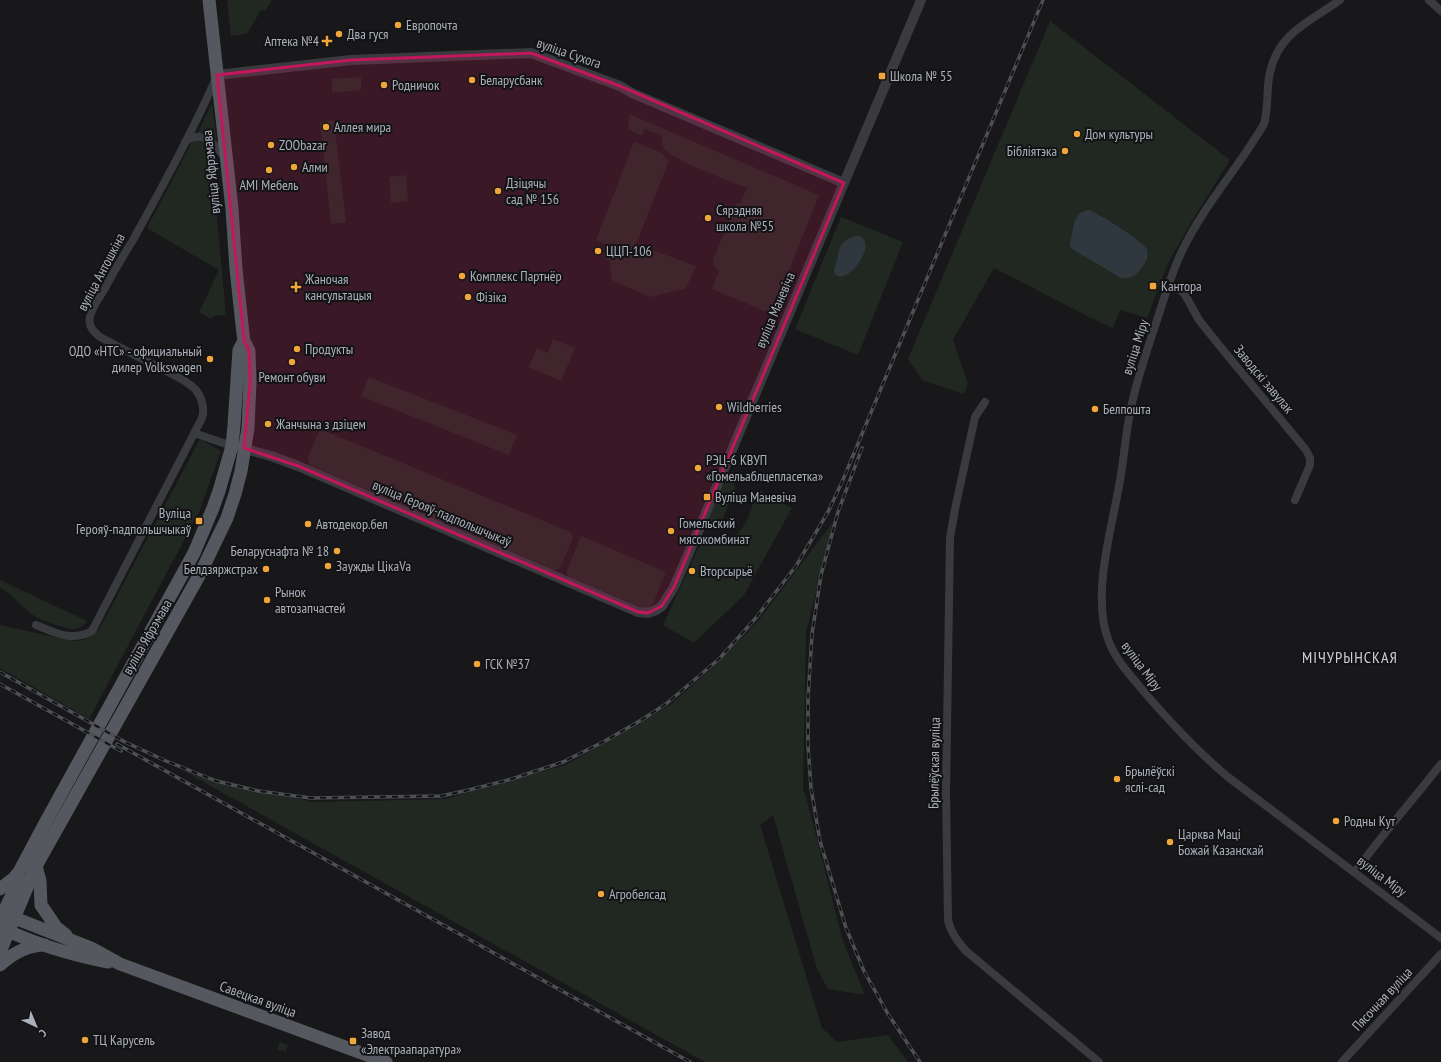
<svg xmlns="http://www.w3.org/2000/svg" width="1441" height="1062" viewBox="0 0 1441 1062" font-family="'PT Sans Narrow',sans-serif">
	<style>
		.green { fill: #202821 }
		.water { fill: #2e383e }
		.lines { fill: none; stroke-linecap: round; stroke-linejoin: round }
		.minor { stroke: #393b3f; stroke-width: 8 }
		.tertiary { stroke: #393b3f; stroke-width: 10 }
		.primary { stroke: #55585e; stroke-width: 13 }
		.rail-casing { stroke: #4c4f54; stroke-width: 3.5 }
		.rail { stroke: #131315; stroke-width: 2; stroke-dasharray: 6; stroke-linecap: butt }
		.marked { fill: #c2185b; fill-opacity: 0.2; stroke: #c2185b; stroke-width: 3; stroke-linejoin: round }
		.poi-dot { fill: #f0a63a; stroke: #131315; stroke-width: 1.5 }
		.labels { text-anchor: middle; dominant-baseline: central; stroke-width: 4; stroke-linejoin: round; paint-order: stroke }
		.poi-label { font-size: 14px; fill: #abb0ba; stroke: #131315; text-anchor: start }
		.street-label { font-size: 14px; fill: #abb0ba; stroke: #131315 }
		.quarter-label { font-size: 16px; letter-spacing: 1px; fill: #cccfd6; stroke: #131315 }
	</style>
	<rect width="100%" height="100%" fill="#18181a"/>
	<path class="green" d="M227,0H272L266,10H261L247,34L231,36Z
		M1050,21L1230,160L1195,216L1168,263L1147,318L1120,310L1113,328L1091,318L994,268L953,340L968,384L964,394L922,380L908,359Z
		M361,77V90L332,93V79Z
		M212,104L217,144L197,134Z
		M629,114L819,195L772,314L712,289L719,271C715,268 713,266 713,260L736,204L741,202L747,188C728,180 674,162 663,147C660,143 662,139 663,136L645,129L642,136L628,130Z
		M334,120L346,222L331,224L320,122Z
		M198,140L210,143L226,315L213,316L211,319L199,312L219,270L147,228L192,142Z
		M634,142L660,152L669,161L636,244L696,266L686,288L650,297L612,280L609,260L603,258L608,245L596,240Z
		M406,175L408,201L391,203L389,177Z
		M841,217L903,242L858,355L795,329Z
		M553,339L575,348L561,381L529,367L537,348L548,353Z
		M369,377L517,435L509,455L361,396Z
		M320,429L568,531L571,533L573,538L561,566L557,570H552L309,465L308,457Z
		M200,439L221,451L199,512L89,719L0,668V625L73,641L84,640L100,628Z
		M728,481L733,482L735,487L721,524L716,525L710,522L709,517L724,483Z
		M757,489L792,508L744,595L694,643L663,625L699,547C708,540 721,541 732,538C744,534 755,501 757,489Z
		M833,522L806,633L803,791L805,793L843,941L865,995L828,989L817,969L773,815L760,825L822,1028L837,1042L888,1035L908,1062H705L182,770L312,802L445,799L565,765L669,706L716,664L758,621Z
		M581,536L666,572L653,604L648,608H643L571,578L567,575V570Z
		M0,580L87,621C84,625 80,629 74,629C67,629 43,621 36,617C23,609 14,595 0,588Z
		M280,1042L288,1045L286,1052L277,1049Z"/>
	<path class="water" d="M1089,210C1099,214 1144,241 1147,250C1149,257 1145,264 1140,270C1135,276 1130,279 1121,278L1072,249L1070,246V242C1074,230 1072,211 1089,210Z
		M856,236C880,237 853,282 837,276C833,272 834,269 836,264C840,249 838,241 856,236Z"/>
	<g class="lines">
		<path class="minor" d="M1340,0C1311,21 1279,32 1270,72C1266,89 1269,106 1264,124C1239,167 1204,205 1182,251C1172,272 1165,295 1158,317C1148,348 1136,380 1130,413C1125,437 1124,461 1119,486C1111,532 1091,597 1109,642C1117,662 1132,677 1145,693C1171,723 1198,752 1228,777L1441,938
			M1429,0L1441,11
			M185,142C202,128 216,145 225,158
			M1169,283L1184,293L1199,320L1223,350L1306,450L1310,458V465L1295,500
			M985,402L975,417L955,509L950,538L946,793L948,920C950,932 958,942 966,951L1099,1062
			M194,433L232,446
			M36,625C56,633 71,642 92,631L202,418C205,409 202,397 195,389C185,379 170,373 158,367C138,357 119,347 100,337C93,331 88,326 90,317C92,307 99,298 104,290C113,273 123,256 133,240C162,187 192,133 216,78
			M1355,872C1382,835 1412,801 1441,764
			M1342,1062L1441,954"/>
		<path class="tertiary" d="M217,75L351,60L531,53L620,86L632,93L844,183
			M238,447L271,456L298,466L638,612L648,613L656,610L662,606L674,587L700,527L754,397L921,0"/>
		<path class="primary" d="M36,866L40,881L41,905L56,927L66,935
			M0,889L14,878L18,873
			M7,915L91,948L120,964L386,1062
			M0,919L13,893L19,872L44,825L194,553L213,508L219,491L232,446L234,425L239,350L244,341
			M2,928C35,944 72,955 108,962
			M0,952L36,866L200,574L227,518L235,494L241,471L248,428L250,382L249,351L244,341L243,334L236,269L232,209L209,0
			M0,965C12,954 28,945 45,945"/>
		<g class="rail-casing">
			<path id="rail" d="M862,448L838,512L821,575L812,634L808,698V746L811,788L820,841L846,928L864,971L888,1014L920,1062
				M0,672L125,742L166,761L216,781L258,791L311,798L441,796L469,790L512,779L563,762L605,741L643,719L666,704L719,659L755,619L796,566L828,512L842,482L1043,0
				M0,684L121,751
				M117,744L690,1062"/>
		</g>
		<use href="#rail" class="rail"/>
	</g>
	<path class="marked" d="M531,53L620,86L844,183L674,587L662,606L648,613L638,612L298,466L244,448L250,382L249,351L244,341L217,75L351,60Z"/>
	<g class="poi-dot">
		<circle cx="398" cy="25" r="4"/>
		<circle cx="339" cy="34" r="4"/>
		<path d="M325 35h4v4h4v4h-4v4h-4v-4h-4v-4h4z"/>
		<rect x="878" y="72" width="8" height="8" rx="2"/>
		<circle cx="472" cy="80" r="4"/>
		<circle cx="384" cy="85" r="4"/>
		<circle cx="326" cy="127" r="4"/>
		<circle cx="1077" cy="134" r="4"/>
		<circle cx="271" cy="145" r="4"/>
		<circle cx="1065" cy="151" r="4"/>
		<circle cx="294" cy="167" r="4"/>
		<circle cx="269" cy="170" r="4"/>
		<circle cx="498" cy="191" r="4"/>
		<circle cx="708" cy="218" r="4"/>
		<circle cx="598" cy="251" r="4"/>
		<circle cx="462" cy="276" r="4"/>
		<rect x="1149" y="282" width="8" height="8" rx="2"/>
		<path d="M294 281h4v4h4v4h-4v4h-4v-4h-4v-4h4z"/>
		<circle cx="468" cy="297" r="4"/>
		<circle cx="297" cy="349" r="4"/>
		<circle cx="210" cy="359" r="4"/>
		<circle cx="292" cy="362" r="4"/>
		<circle cx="719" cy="407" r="4"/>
		<circle cx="1095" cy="409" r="4"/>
		<circle cx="268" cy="424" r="4"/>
		<circle cx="698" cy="468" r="4"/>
		<rect x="703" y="493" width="8" height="8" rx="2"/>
		<rect x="195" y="517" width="8" height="8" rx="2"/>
		<circle cx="308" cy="524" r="4"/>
		<circle cx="671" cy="531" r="4"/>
		<circle cx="337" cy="551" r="4"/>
		<circle cx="328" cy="566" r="4"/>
		<circle cx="266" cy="569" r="4"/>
		<circle cx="692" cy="571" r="4"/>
		<circle cx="267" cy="600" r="4"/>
		<circle cx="477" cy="664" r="4"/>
		<circle cx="1117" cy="779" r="4"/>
		<circle cx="1336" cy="821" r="4"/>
		<circle cx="1170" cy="842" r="4"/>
		<circle cx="601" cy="894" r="4"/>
		<circle cx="85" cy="1040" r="4"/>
		<rect x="349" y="1037" width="8" height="8" rx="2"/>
	</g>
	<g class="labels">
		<g class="poi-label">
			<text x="406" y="25">Европочта</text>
			<text x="347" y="34">Два гуся</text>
			<text x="319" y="41" text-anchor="end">Аптека №4</text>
			<text x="890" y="76">Школа № 55</text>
			<text x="480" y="80">Беларусбанк</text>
			<text x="392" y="85">Родничок</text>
			<text x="334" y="127">Аллея мира</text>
			<text x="1085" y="134">Дом культуры</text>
			<text x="279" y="145">ZOObazar</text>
			<text x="1057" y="151" text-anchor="end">Бібліятэка</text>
			<text x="302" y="167">Алми</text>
			<text x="506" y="183">Дзіцячы<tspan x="506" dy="16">сад № 156</tspan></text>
			<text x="269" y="185" text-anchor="middle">AMI Мебель</text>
			<text x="716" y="210">Сярэдняя<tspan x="716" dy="16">школа №55</tspan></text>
			<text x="606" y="251">ЦЦП-106</text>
			<text x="470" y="276">Комплекс Партнёр</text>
			<text x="305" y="279">Жаночая<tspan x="305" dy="16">кансультацыя</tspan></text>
			<text x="1161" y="286">Кантора</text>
			<text x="476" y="297">Фізіка</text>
			<text x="305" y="349">Продукты</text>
			<text x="202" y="351" text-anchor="end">ОДО «НТС» - официальный<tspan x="202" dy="16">дилер Volkswagen</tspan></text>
			<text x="292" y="377" text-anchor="middle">Ремонт обуви</text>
			<text x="727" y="407">Wildberries</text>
			<text x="1103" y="409">Белпошта</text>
			<text x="276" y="424">Жанчына з дзіцем</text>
			<text x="706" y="460">РЭЦ-6 КВУП<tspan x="706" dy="16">«Гомельаблцепласетка»</tspan></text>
			<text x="715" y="497">Вуліца Маневіча</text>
			<text x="191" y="513" text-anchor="end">Вуліца<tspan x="191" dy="16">Герояў-падпольшчыкаў</tspan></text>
			<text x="679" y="523">Гомельский<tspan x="679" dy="16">мясокомбинат</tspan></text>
			<text x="316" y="524">Автодекор.бел</text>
			<text x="329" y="551" text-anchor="end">Беларуснафта № 18</text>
			<text x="336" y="566">Заужды ЦікаVа</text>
			<text x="258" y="569" text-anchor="end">Белдзяржстрах</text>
			<text x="700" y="571">Вторсырьё</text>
			<text x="275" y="592">Рынок<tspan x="275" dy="16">автозапчастей</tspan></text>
			<text x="485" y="664">ГСК №37</text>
			<text x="1125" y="771">Брылёўскі<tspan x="1125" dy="16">яслі-сад</tspan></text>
			<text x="1344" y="821">Родны Кут</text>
			<text x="1178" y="834">Царква Маці<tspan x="1178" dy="16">Божай Казанскай</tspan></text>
			<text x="609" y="894">Агробелсад</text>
			<text x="361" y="1033">Завод<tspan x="361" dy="16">«Электраапаратура»</tspan></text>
			<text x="93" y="1040">ТЦ Карусель</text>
		</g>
		<g class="street-label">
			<text transform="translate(569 53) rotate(19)">вуліца Сухога</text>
			<text transform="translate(211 172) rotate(-96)">вуліца Яфрэмава</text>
			<text transform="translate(101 272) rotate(-62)">вуліца Антошкіна</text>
			<text transform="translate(775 310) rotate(-67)">вуліца Маневіча</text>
			<text transform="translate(1135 347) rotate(-72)">вуліца Міру</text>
			<text transform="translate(1264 379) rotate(50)">Заводскі завулак</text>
			<text transform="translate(442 513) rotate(23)">вуліца Герояў-падпольшчыкаў</text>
			<text transform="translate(147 637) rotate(-60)">вуліца Яфрэмава</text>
			<text transform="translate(1142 666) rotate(53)">вуліца Міру</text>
			<text transform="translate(934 763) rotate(-89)">Брылёўская вуліца</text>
			<text transform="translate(1382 876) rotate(37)">вуліца Міру</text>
			<text transform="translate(258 999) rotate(20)">Савецкая вуліца</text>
			<text transform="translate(1382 999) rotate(-47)">Пясочная вуліца</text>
		</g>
		<g class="quarter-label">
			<text x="1350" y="657">МІЧУРЫНСКАЯ</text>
		</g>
	</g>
	<g transform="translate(36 1026) rotate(136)" stroke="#131315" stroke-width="3" paint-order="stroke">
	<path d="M0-3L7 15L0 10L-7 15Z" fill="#abb0ba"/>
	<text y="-6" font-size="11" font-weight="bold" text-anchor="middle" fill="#abb0ba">С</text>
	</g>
</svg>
